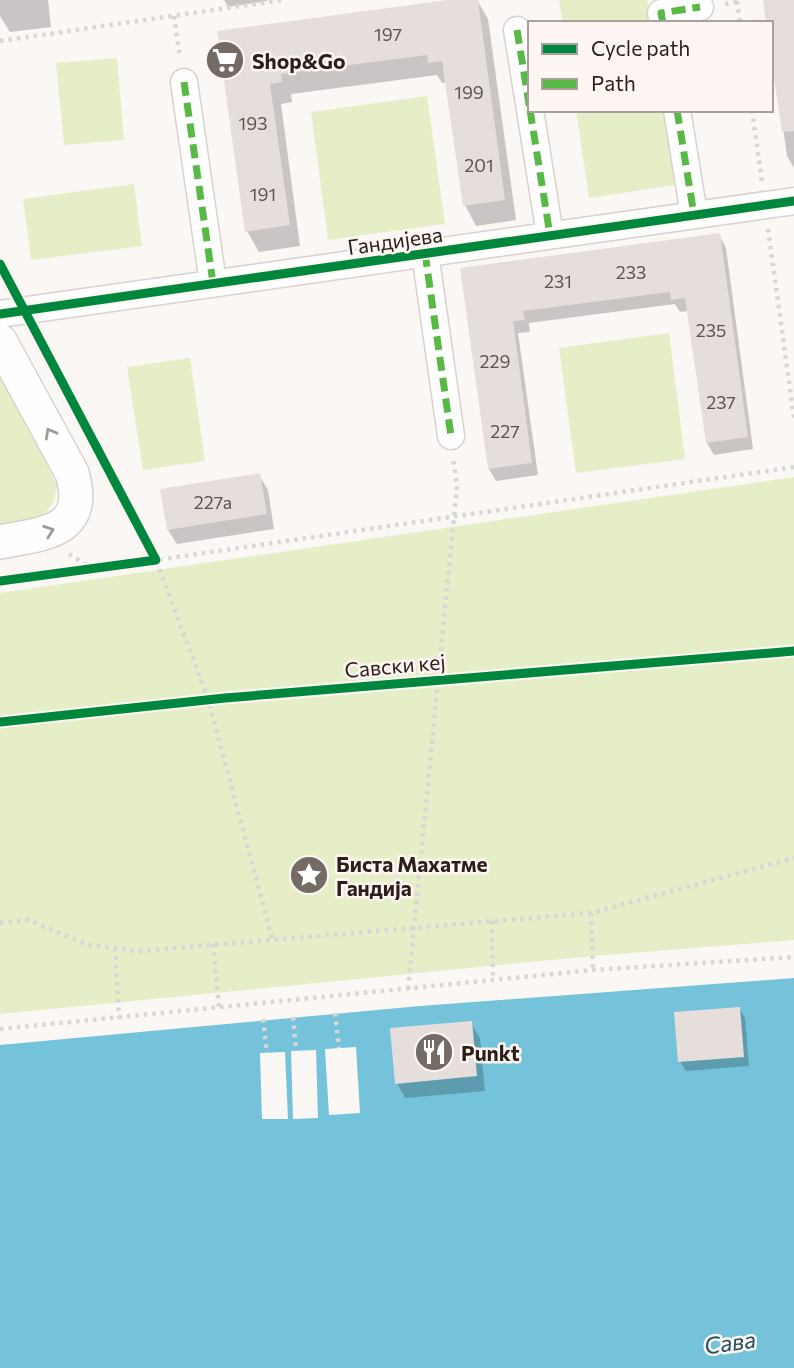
<svg xmlns="http://www.w3.org/2000/svg" width="794" height="1368" viewBox="0 0 794 1368" font-family="Commissioner,sans-serif">
	<style>
		.green { fill: #e5eec7 }
		.water { fill: #75c3da }
		.pier { fill: #fbf7f5 }
		.shadow { fill: #0003 }
		.building { fill: #e6deda }
		.lines { fill: none; stroke-linecap: round; stroke-linejoin: round }
		.minor-casing { stroke: #d9d1cd; stroke-width: 29 }
		.tertiary-casing { stroke: #d9d1cd; stroke-width: 36 }
		.path { stroke: #d8d7d6; stroke-width: 4.5; stroke-dasharray: 3.5 5; stroke-linecap: butt }
		.minor { stroke: #fefefe; stroke-width: 26 }
		.tertiary { stroke: #fefefe; stroke-width: 33 }
		.quiet { stroke: #58b947; stroke-width: 7; stroke-dasharray: 14 7; stroke-linecap: butt }
		.cycleway-casing { stroke: #fdf6f3; stroke-width: 13 }
		.cycleway { stroke: #00873e; stroke-width: 9 }
		.oneway { stroke: #9f9a96 }
		.labels { text-anchor: middle; dominant-baseline: central; stroke-width: 5; stroke-linejoin: round; paint-order: stroke }
		.number-label { font-size: 18px; fill: #5d524c }
		.poi-label { font-size: 21px; font-weight: bold; fill: #2b1f18; stroke: #fdf6f3; text-anchor: start }
		.street-label { font-size: 21px; fill: #2b1f18; stroke: #fdf6f3 }
		.water-label { font-size: 23px; font-style: italic; fill: #204f5e; stroke: #fdf6f3 }
	</style>
	<rect width="100%" height="100%" fill="#fbf7f5"/>
	<path class="green" d="M559,0H647L651,23H563Z
		M117,58L124,140L64,145L56,63Z
		M427,96L445,224L328,240L311,112Z
		M576,110H664L675,185L589,198Z
		M134,184L142,246L31,260L23,199Z
		M669,333L685,459L576,473L559,348Z
		M190,358L205,461L143,470L127,367Z
		M0,369L57,485L54,501L44,515L0,525Z
		M794,477V940L593,956L0,1014V593Z"/>
	<path class="water" d="M794,978V1368H0V1045L420,1006Z"/>
	<path class="pier" d="M356,1047L360,1113L329,1115L325,1049Z
		M316,1050L318,1118L293,1119L291,1051Z
		M285,1052L288,1119H262L260,1053Z"/>
	<path class="shadow" d="M0,0H48L51,27L10,32L0,16Z
		M224,0H267V1L228,7Z
		M461,0H477L488,19L516,220L476,226L465,205L447,82L442,83L437,75L291,94L292,102L281,104L300,246L259,252L247,231L219,32Z
		M765,0H794V168L787,156L771,44V23Z
		M719,235L726,248L753,449L714,455L707,443L688,311L680,312L675,304L529,323L530,332L518,333L538,475L496,481L489,469L461,270Z
		M259,475L268,490L274,529L177,544L168,530Z
		M739,1008L745,1018L749,1066L686,1071L680,1061Z
		M471,1023L480,1038L485,1091L405,1098L397,1083Z"/>
	<path class="building" d="M447,0H478L505,200L463,206L442,61L428,63L427,55L281,74L282,82L270,84L290,225L245,232L217,31Z
		M763,0H794V131L782,132L771,58V23H766Z
		M720,233L748,437L706,443L685,298L671,300L670,292L523,311L525,320L513,321L532,463L488,469L460,268Z
		M260,473L267,514L167,530L160,489Z
		M740,1007L744,1057L678,1062L674,1012Z
		M472,1021L477,1076L395,1084L390,1028Z"/>
	<g class="lines">
		<g class="minor-casing">
			<path id="minor" d="M663,23L661,13L700,7
				M517,30L530,110
				M184,82L213,283
				M530,110L550,235
				M677,110L694,215
				M425,253L451,436
				M0,314L794,201"/>
		</g>
		<g class="tertiary-casing">
			<path id="tertiary" d="M0,341L72,473C89,532 46,533 0,542"/>
		</g>
		<path class="path" d="M737,1L740,23
			M725,4L738,2
			M174,16L180,57
			M0,41L282,0
			M752,110L762,182
			M768,229L794,418
			M69,554L92,568
			M591,913L593,970
			M492,921L493,980
			M0,923L28,920L88,945L139,951L591,913L794,858
			M272,938L208,699L156,560L794,467
			M213,944L219,1008
			M115,948L119,1018
			M408,989L457,486L453,458
			M335,1013L339,1048
			M293,1017L296,1051
			M263,1019L267,1053
			M0,1029L593,970L794,957"/>
		<use href="#minor" class="minor"/>
		<use href="#tertiary" class="tertiary"/>
		<path class="quiet" d="M663,23L661,13L700,7
			M517,30L530,110
			M184,82L213,283
			M530,110L550,235
			M677,110L694,215
			M425,253L451,436"/>
		<g class="cycleway-casing">
			<path id="cycleway" d="M0,264L156,560L0,581
				M0,314L794,201
				M0,722L225,698L794,651"/>
		</g>
		<use href="#cycleway" class="cycleway"/>
	</g>
	<defs><path id="oneway-chevron" d="M-2-3.5L2.5 0L-2 3.5" fill="none" stroke-width="1.6" stroke-linecap="round" stroke-linejoin="round" transform="scale(1.75)"/></defs>
	<g class="oneway">
		<use href="#oneway-chevron" transform="translate(50 433) rotate(-119)"/>
		<use href="#oneway-chevron" transform="translate(49 531) rotate(-20)"/>
	</g>
	<defs>
		<g id="supermarket-disc" transform="scale(2.0125)"><circle r="9.5" fill="#746b65" stroke="#fdf6f3"/><path d="M-6-5.5h2.5l.6 2H6L4.5 2H-2.5L-4.4-4H-6ZM-1.5 3.2a1.3 1.3 0 1 0 .1 0ZM3 3.2a1.3 1.3 0 1 0 .1 0Z" fill="#fff"/></g>
		<g id="sight-disc" transform="scale(2.0125)"><circle r="9.5" fill="#746b65" stroke="#fdf6f3"/><path d="M0-6L1.8-2.2L6-1.7L2.9 1.2L3.7 5.4L0 3.3L-3.7 5.4L-2.9 1.2L-6-1.7L-1.8-2.2Z" fill="#fff"/></g>
		<g id="restaurant-disc" transform="scale(2.0125)"><circle r="9.5" fill="#746b65" stroke="#fdf6f3"/><path d="M-5-6h1v4h1v-4h1v4h1v-4h1v5L-1.5 .5V6h-2V.5L-5-1ZM5-6V6H3V1.5H1.5Q1.5-4 5-6Z" fill="#fff"/></g>
	</defs>
	<g fill-rule="evenodd">
		<use href="#supermarket-disc" x="225" y="60"/>
		<use href="#sight-disc" x="309" y="875"/>
		<use href="#restaurant-disc" x="434" y="1052"/>
	</g>
	<g class="labels">
		<g class="number-label">
			<text x="388" y="34">197</text>
			<text x="469" y="92">199</text>
			<text x="253" y="123">193</text>
			<text x="479" y="165">201</text>
			<text x="263" y="194">191</text>
			<text x="631" y="272">233</text>
			<text x="558" y="281">231</text>
			<text x="711" y="330">235</text>
			<text x="495" y="361">229</text>
			<text x="721" y="402">237</text>
			<text x="505" y="431">227</text>
			<text x="213" y="502">227a</text>
		</g>
		<g class="poi-label">
			<text x="252" y="60">Shop&amp;Go</text>
			<text x="336" y="863">Биста Махатме<tspan x="336" dy="24">Гандија</tspan></text>
			<text x="461" y="1052">Punkt</text>
		</g>
		<g class="street-label">
			<text transform="translate(395 240) rotate(-8)">Гандијева</text>
			<text transform="translate(395 665) rotate(-5)">Савски кеј</text>
		</g>
		<g class="water-label">
			<text transform="translate(730 1342) rotate(-8)">Сава</text>
		</g>
	</g>
	<rect x="528" y="21" width="245" height="91" fill="#fdf6f3" stroke="#a9a09b" stroke-width="2"/>
	<rect x="542" y="44" width="35" height="10" fill="#00873e" stroke="#a9a09b" stroke-width="2"/>
	<text x="591" y="56" font-size="21" fill="#2b1f18">Cycle path</text>
	<rect x="542" y="79" width="35" height="10" fill="#58b947" stroke="#a9a09b" stroke-width="2"/>
	<text x="591" y="91" font-size="21" fill="#2b1f18">Path</text>
</svg>
